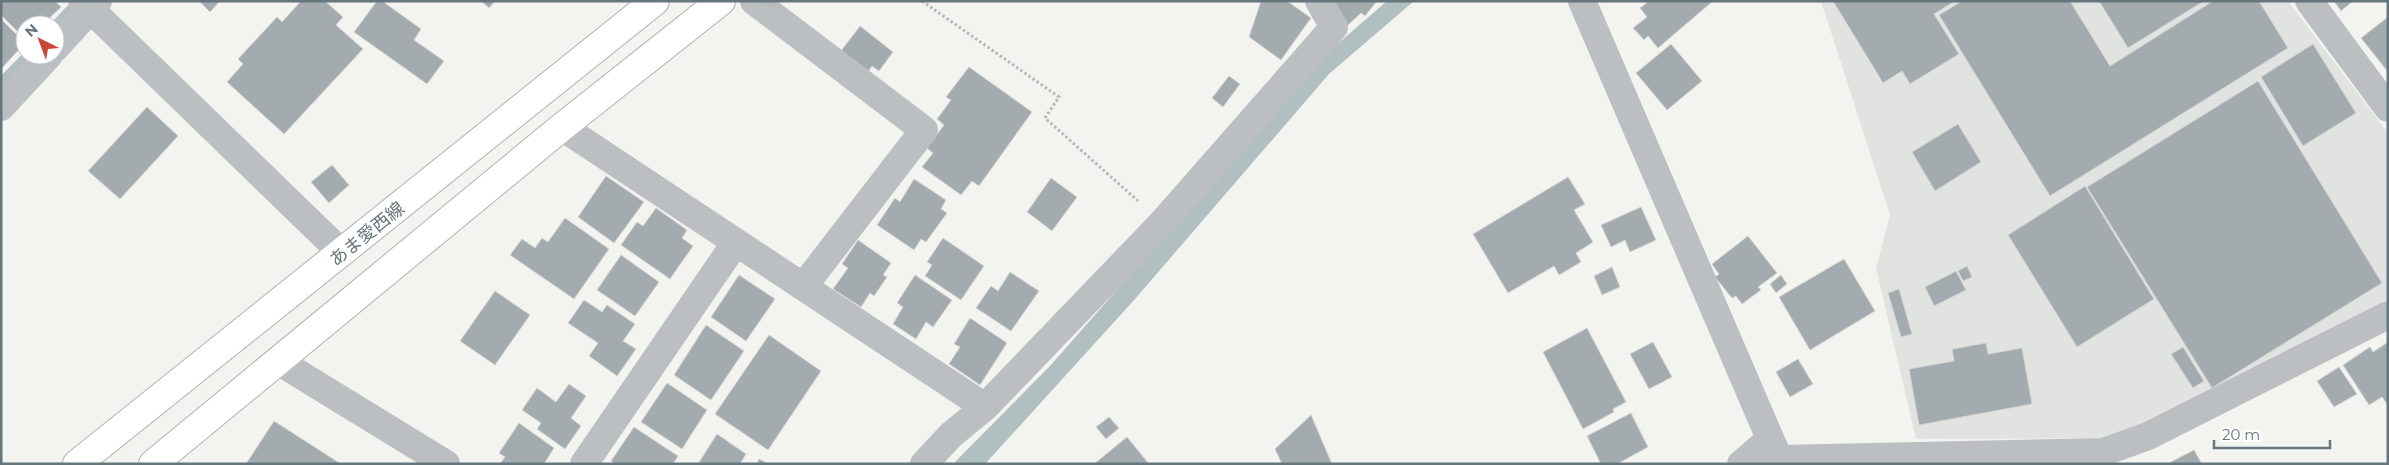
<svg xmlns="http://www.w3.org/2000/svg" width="2389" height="465" viewBox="0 0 2389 465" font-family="Montserrat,'Noto Sans JP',sans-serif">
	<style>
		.built { fill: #e1e3e1 }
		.water { fill: #b2bfc0 }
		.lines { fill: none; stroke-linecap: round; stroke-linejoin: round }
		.stream { stroke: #b2bfc0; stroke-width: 11 }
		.building { fill: #a3abae; stroke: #d5d4d3 }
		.primary-casing { stroke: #adb2b4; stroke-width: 30 }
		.path { stroke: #b5b8ba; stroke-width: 3; stroke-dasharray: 2.5 2.5; stroke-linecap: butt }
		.street { stroke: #bbbfc1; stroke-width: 28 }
		.primary { stroke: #fff; stroke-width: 28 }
		.path-bridge { stroke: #b5b8ba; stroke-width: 3; stroke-dasharray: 2.5 2.5; stroke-linecap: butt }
		.labels { text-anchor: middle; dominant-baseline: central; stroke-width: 5; stroke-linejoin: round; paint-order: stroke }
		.street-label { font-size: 18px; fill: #66767d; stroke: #fff }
	</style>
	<rect width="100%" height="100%" fill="#f3f3f0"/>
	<path class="built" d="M1821,1H2288L2388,133V299L2204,398L2108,438L1916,439L1876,268L1890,215Z"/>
	<path class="water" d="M1387,1H1414L1329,74L1135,299L985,464H953L1050,366L1320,59Z"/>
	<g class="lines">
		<path class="stream" d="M55,27L71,10
			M1,84L29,55"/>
	</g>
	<path class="building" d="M1,1H55L61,7L42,25H25V39L1,15Z
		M199,1H220L210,12Z
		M301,1H325L343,17L336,25L363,49L284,134L227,82L243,64L238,59L277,17L282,22Z
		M377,1H382L421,29L414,40L444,61L427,84L354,32Z
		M481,1H495L489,8Z
		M1261,1H1287L1311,18L1281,60L1249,37Z
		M1333,1H1377L1365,16L1361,13L1347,26Z
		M1649,1H1713L1658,48L1648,36L1644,40L1633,28L1647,17L1640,8Z
		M1833,1H1955L1934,14L1959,54L1910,84L1902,71L1883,83Z
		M1962,1H2070L2110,66L2213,1H2259L2288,48L2050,196L1939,15Z
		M2099,1H2204L2128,48Z
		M2334,1H2353L2341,11Z
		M2388,17V72L2361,38Z
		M1,19L25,43L1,69Z
		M860,26L893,52L879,71L872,66L868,72L841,51Z
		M1671,44L1702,81L1667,110L1636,73Z
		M2313,44L2356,113L2303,146L2261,77Z
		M969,67L1032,112L979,186L972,181L961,195L922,167L933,153L927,148L944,125L937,119L951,100L946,97Z
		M1229,76L1240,84L1223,107L1212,98Z
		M2258,81L2382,283L2212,388L2087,187Z
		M147,107L178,136L120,199L88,171Z
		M1958,124L1981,162L1935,191L1912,152Z
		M332,165L349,185L329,203L311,182Z
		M606,176L644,202L614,243L578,217Z
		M1568,177L1585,204L1574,210L1593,242L1576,253L1581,262L1559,275L1554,266L1508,293L1473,234Z
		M1051,178L1077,197L1052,231L1027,212Z
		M914,179L946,200L941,209L947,213L926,242L921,239L914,250L877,225L895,198L900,202Z
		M2085,186L2154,299L2077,347L2008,235Z
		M1641,207L1656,240L1630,252L1625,240L1611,247L1601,225Z
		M656,208L687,230L682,238L693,246L670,279L621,245L637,222L643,226Z
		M565,218L609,249L574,299L510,255L522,239L535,248L542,238L548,242Z
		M1748,236L1777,273L1758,287L1761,290L1742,304L1736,296L1732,298L1715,277L1719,274L1712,264Z
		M943,238L984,266L961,300L925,276L932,265L927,262Z
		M858,240L891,263L883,275L887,277L874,296L870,293L861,307L833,289L848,268L842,264Z
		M621,255L659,282L635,316L597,290Z
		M1844,259L1875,311L1810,350L1779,297Z
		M1967,266L1972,277L1963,281L1958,271Z
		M1612,267L1620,287L1602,295L1594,276Z
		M1956,271L1966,290L1934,306L1925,287Z
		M1010,272L1039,291L1011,331L976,308L991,286L998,291Z
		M739,275L775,299L746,341L711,317Z
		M915,275L952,300L933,327L926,322L916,339L893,324L903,307L897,303Z
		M1781,275L1787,284L1776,293L1770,284Z
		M1899,289L1912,334L1901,337L1888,293Z
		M495,291L530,315L495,365L460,341Z
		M584,300L602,312L607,305L635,324L623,341L636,349L617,376L589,356L598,343L568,323Z
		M970,318L1007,343L980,385L949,364L960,347L954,344Z
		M706,325L744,351L711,400L674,375Z
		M1587,328L1626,402L1613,409L1614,412L1583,429L1543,352Z
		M769,335L821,371L768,450L715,414Z
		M1653,342L1672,377L1649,389L1630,354Z
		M2388,342V405L2382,397L2369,405L2343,365L2370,347L2373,352Z
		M1986,343L1988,354L2022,348L2032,404L1919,425L1909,369L1954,361L1952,349Z
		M2183,347L2204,381L2193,388L2171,354Z
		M1798,359L1813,384L1790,397L1776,372Z
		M2339,367L2357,394L2334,407L2317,381Z
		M667,383L707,410L682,449L641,422Z
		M569,384L586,396L571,418L581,426L565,449L537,429L541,423L522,410L537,388L556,402Z
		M1631,413L1648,447L1617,464H1601L1587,436Z
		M1311,415L1332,464H1282L1275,449Z
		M1109,417L1119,428L1106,439L1096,427Z
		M274,421L341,464H246Z
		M519,423L554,448L544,464H500L505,457L499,453Z
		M634,427L678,456L673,464H615L611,461Z
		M717,434L746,454L740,464H698Z
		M1127,437L1149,464H1094Z
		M2194,450L2202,464H2167Z
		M759,459L769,464H757Z"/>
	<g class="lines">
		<g class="primary-casing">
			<path id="primary" d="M77,464L655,1
				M153,464L562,127L721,1"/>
		</g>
		<path class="path" d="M922,1L1059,97L1045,118L1138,201"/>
		<path class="street" d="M82,1L342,253
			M754,1L924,130L803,287
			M1582,1L1781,464
			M2309,1L2388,108
			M55,48L98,1
			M1,107L49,55
			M562,127L985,407L951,435L924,464
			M278,361L446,464
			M985,407L1162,223L1334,27L1319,1
			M1779,459L2104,452L2148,436L2388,315
			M584,464L736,242
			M1741,464L1770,439"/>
		<use href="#primary" class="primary"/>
		<path class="path-bridge" d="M754,1L780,7"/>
	</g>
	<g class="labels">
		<g class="street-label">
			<text transform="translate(367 234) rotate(-39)">あま愛西線</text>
		</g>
	</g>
	<rect width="2389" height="465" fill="none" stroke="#66767d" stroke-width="5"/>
	<g transform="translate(40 40) rotate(318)"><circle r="24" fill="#ffffff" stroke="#c2c8cb"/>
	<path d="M0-4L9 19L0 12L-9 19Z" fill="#cb4739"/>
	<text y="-8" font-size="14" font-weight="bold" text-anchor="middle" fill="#66767d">N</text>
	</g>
	<path d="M2214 440v8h116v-8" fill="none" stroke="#66767d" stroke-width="2.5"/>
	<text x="2222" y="440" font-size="15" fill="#66767d" stroke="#ffffff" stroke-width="4" paint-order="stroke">20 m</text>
</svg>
